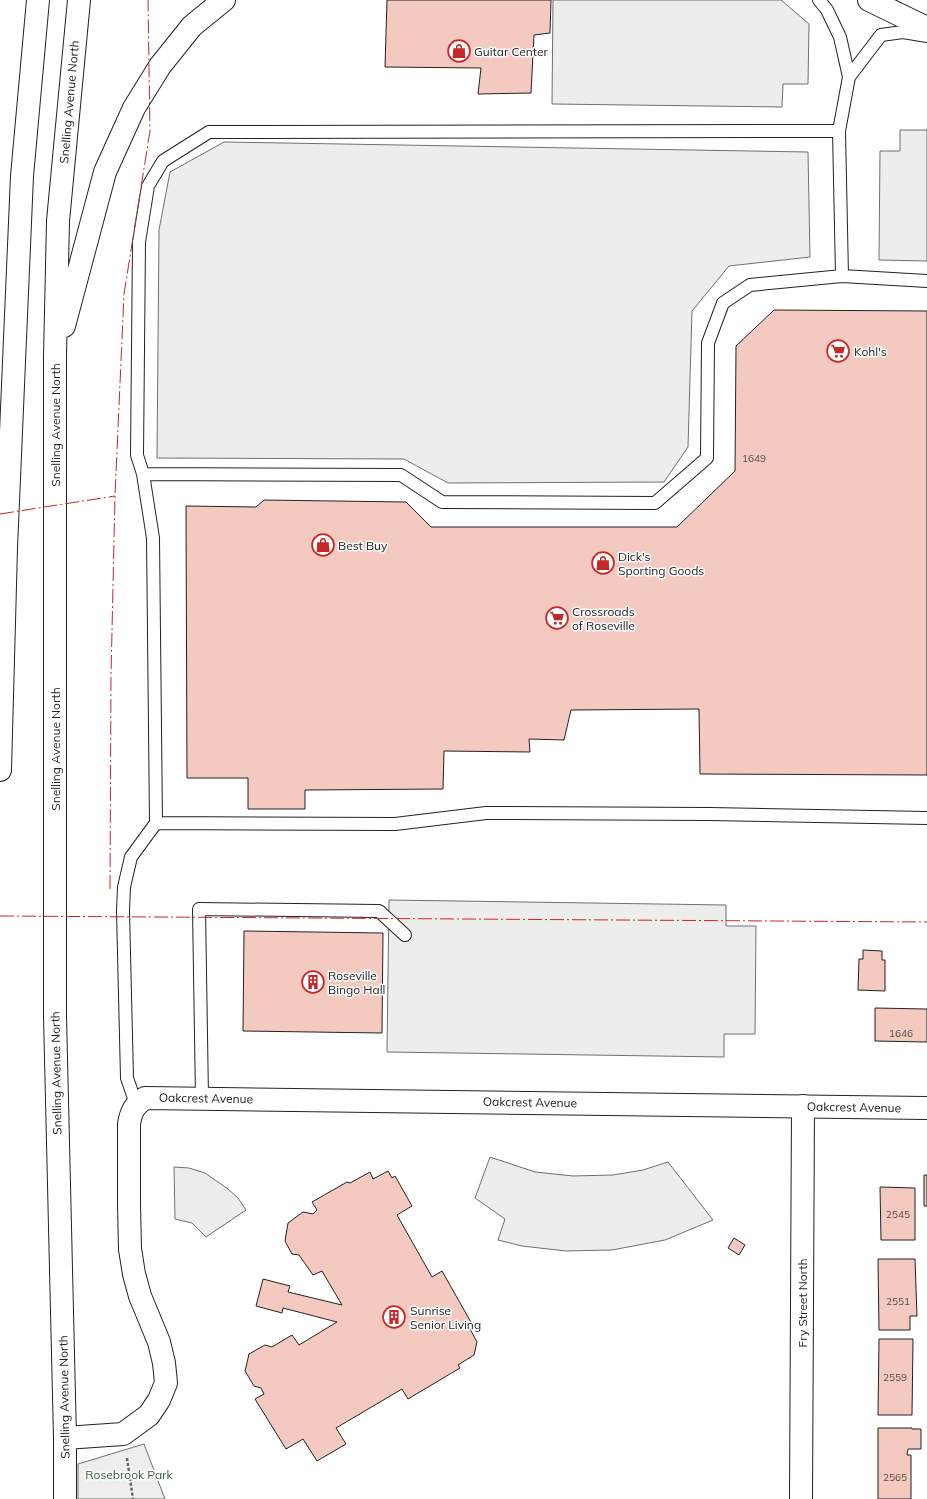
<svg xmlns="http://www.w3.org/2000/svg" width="927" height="1499" viewBox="0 0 927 1499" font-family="Mulish,sans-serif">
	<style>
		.green { fill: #eee; stroke: #6f6f6f }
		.parking { fill: #ededed; stroke: #6f6f6f }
		.building { fill: #f3c9c0; stroke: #222 }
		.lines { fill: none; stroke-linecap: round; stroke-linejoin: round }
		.service-casing { stroke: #222; stroke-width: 14 }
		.minor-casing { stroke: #222; stroke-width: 24 }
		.tertiary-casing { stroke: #222; stroke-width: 24 }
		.trunk-casing { stroke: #222; stroke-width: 24 }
		.path { stroke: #646464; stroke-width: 2.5; stroke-dasharray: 3 2; stroke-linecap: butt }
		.service { stroke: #fff; stroke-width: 12 }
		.minor { stroke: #fff; stroke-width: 22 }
		.tertiary { stroke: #fff; stroke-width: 22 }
		.trunk { stroke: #fff; stroke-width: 22 }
		.power { stroke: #c62828; stroke-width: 1; stroke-dasharray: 14 3 2 3; stroke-linecap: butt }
		.labels { text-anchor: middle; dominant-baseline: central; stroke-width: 3; stroke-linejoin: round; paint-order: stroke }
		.number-label { font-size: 10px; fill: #564c4a }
		.poi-label { font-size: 12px; fill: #222; stroke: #fff; text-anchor: start }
		.street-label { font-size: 12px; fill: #222; stroke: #fff }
		.park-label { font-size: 12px; fill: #2f5e38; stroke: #fff }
	</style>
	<rect width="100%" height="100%" fill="#fff"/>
	<path class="green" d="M144,1444L165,1499H78V1464Z"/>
	<path class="parking" d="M553,0H781L809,24L808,84H783L782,107L552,104Z
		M900,130H927V261L879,260L880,151H900Z
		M224,142L808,152L810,257L729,266L692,311L688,447L664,482L448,483L404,459L157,458L159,230L170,172Z
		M389,900L726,905V926H756L755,1034H724V1057L387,1052Z
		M490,1157L535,1172L573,1176L613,1175L643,1170L668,1162L713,1220L665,1240L612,1250L566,1251L522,1246L498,1240L505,1219L475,1198Z
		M174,1167L189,1168L205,1173L228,1189L238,1198L246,1210L206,1237L192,1223L175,1219Z"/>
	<path class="building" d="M387,0H551L550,33L534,35L531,93L478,94L481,68L385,67Z
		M774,310L927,311V775L700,774L699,709L571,710L564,740L529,739L530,752L444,751L443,789L305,790V809H248V778H187L186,506L256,507L264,500L406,502L431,527H677L735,471L736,346Z
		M244,931L383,933L382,1033L243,1031Z
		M863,950L882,951V960H885V991L858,990L859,959H863Z
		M875,1008L927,1009V1042L875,1041Z
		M388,1171L392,1178L395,1176L412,1206L397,1215L432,1277L442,1271L472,1324L468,1325L477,1342L474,1355L458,1365L460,1368L408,1399L402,1389L336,1428L346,1444L317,1461L303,1439L286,1449L255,1399L264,1394L261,1388L254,1386L245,1371L249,1354L265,1345L272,1347L292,1335L299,1345L337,1322L283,1308L282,1313L256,1306L263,1279L290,1286L288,1292L342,1305L322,1271L313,1275L299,1255L292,1254L285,1241L288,1223L303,1212L313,1214L317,1210L312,1202L347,1182L350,1183L370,1172L373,1179Z
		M924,1175H927V1206H924Z
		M880,1187L915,1188V1240H881Z
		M734,1238L745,1245L739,1255L728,1248Z
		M878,1259H915L917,1316H910V1330H879Z
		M879,1339H913L912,1415H878Z
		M878,1428H912V1429H921V1449H908L907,1455H911V1499H878Z"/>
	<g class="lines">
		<g class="service-casing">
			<path id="service" d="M819,0L827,10L840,37L849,77L839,131L842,276
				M849,77L881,35L903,32L927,36
				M143,474L401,475L442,502L655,503L707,458L708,343L723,303L750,285L842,276L927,281
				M156,823L395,824L486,813L710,814L927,818
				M202,1098L199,909L379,911L405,935
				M136,1104L127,1078L123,911L124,887L131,857L156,823L153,538L143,474L137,455L139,242L148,186L163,161L209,132L839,131"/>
		</g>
		<g class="minor-casing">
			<path id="minor" d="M801,1499L803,1106"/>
		</g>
		<g class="tertiary-casing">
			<path id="tertiary" d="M869,0L927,28
				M65,1438L123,1434L149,1415L159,1400L166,1383L164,1363L159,1342L140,1296L134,1274L130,1249L129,1204V1124C131,1111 135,1105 145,1098L927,1108"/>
		</g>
		<g class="trunk-casing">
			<path id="trunk" d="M64,326L105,172L134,108L160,66L192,26L224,0
				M0,770L6,548L22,176L38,0
				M65,1499V1438L55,1016V356L58,221L79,0"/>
		</g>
		<path class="path" d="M127,1458L133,1499"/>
		<use href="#service" class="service"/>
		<use href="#minor" class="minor"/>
		<use href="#tertiary" class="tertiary"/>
		<use href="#trunk" class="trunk"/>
		<path class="power" d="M0,514L115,496
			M110,889L111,676L115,496L124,294L150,131L148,0
			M0,916L927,922"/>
	</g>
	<defs>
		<g id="shop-ring" transform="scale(1.15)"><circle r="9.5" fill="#fff" stroke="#c62828" stroke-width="1.5"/><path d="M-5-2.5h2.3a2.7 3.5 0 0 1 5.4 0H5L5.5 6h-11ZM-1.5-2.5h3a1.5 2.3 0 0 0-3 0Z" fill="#c62828"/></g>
		<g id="supermarket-ring" transform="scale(1.15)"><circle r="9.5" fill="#fff" stroke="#c62828" stroke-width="1.5"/><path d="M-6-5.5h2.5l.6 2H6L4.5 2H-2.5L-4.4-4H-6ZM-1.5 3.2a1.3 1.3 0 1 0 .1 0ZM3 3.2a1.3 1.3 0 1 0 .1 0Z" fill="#c62828"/></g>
		<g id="building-ring" transform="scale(1.15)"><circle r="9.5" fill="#fff" stroke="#c62828" stroke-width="1.5"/><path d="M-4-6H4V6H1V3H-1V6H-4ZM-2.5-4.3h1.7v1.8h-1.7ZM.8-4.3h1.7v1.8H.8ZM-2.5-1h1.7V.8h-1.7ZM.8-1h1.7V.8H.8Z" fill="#c62828"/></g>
	</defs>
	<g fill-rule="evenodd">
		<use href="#shop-ring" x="459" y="51"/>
		<use href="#supermarket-ring" x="838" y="351"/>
		<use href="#shop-ring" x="323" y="545"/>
		<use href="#shop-ring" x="603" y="563"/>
		<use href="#supermarket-ring" x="557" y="618"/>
		<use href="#building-ring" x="313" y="982"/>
		<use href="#building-ring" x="394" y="1317"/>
	</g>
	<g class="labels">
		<g class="number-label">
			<text x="754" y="458">1649</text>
			<text x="901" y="1033">1646</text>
			<text x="898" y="1214">2545</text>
			<text x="898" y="1301">2551</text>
			<text x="895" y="1377">2559</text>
			<text x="895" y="1477">2565</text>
		</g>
		<g class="poi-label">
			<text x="474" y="51">Guitar Center</text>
			<text x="854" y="351">Kohl's</text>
			<text x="338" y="545">Best Buy</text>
			<text x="618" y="556">Dick's<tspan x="618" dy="14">Sporting Goods</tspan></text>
			<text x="572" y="611">Crossroads<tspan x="572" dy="14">of Roseville</tspan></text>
			<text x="328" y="975">Roseville<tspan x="328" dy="14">Bingo Hall</tspan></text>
			<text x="410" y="1310">Sunrise<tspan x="410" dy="14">Senior Living</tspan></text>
		</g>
		<g class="street-label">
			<text transform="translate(69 102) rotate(-85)">Snelling Avenue North</text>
			<text transform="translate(55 425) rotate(-90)">Snelling Avenue North</text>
			<text transform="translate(55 749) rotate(-90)">Snelling Avenue North</text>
			<text transform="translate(56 1073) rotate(-91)">Snelling Avenue North</text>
			<text transform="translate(206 1098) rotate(1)">Oakcrest Avenue</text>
			<text transform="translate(530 1102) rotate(1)">Oakcrest Avenue</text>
			<text transform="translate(854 1107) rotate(1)">Oakcrest Avenue</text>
			<text transform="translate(802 1303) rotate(-90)">Fry Street North</text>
			<text transform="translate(64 1397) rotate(-91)">Snelling Avenue North</text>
		</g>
		<g class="park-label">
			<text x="129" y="1474">Rosebrook Park</text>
		</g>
	</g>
</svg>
